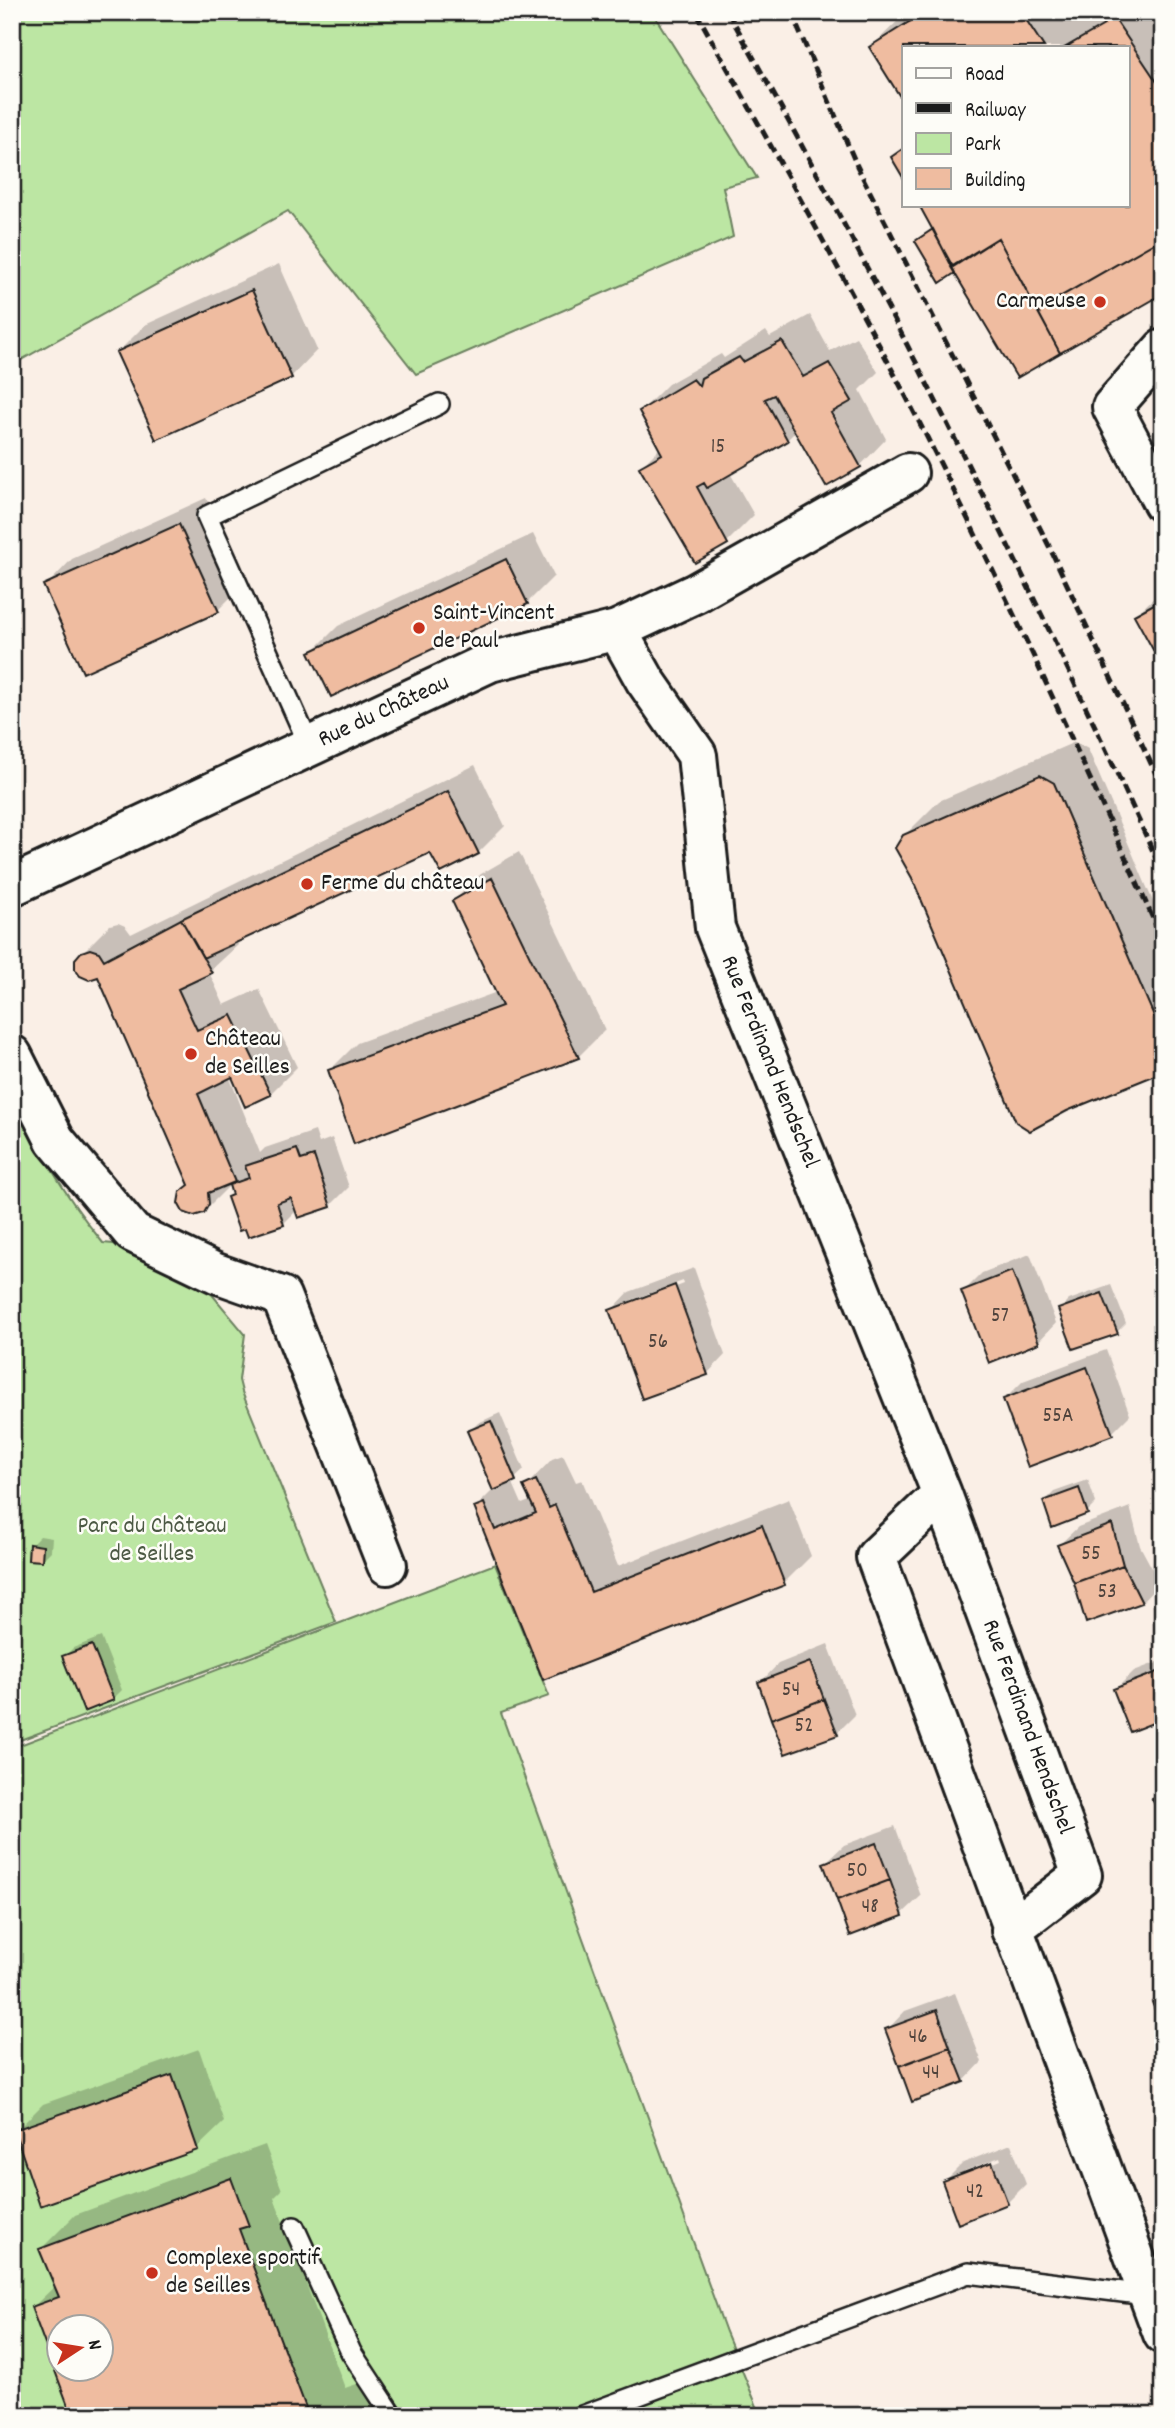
<svg xmlns="http://www.w3.org/2000/svg" width="1175" height="2428" viewBox="0 0 1175 2428" font-family="Dekko,sans-serif">
	<style>
		.green { fill: #bce6a3; stroke: #6c8160; stroke-width: 2; fill-rule: evenodd }
		.shadow { fill: #0003; fill-rule: evenodd }
		.building { fill: #efbca0; stroke: #1c1c1c; stroke-width: 2; fill-rule: evenodd }
		.lines { fill: none; stroke-linecap: round; stroke-linejoin: round }
		.lane-casing { stroke: #1c1c1c; stroke-width: 24 }
		.street-casing { stroke: #1c1c1c; stroke-width: 44 }
		.lane { stroke: #fdfcf7; stroke-width: 19 }
		.street { stroke: #fdfcf7; stroke-width: 38 }
		.rail { stroke: #1c1c1c; stroke-width: 5; stroke-dasharray: 10 5; stroke-linecap: butt }
		.poi-dot { fill: #c8321e; stroke: #fdfcf7; stroke-width: 2.5 }
		.labels { text-anchor: middle; dominant-baseline: central; stroke-width: 5; stroke-linejoin: round; paint-order: stroke }
		.number-label { font-size: 21px; fill: #51443d }
		.poi-label { font-size: 24px; fill: #1c1c1c; stroke: #fdfcf7; text-anchor: start }
		.street-label { font-size: 24px; fill: #1c1c1c; stroke: #fdfcf7 }
		.park-label { font-size: 24px; fill: #4c5944; stroke: #fdfcf7 }
	</style>
	<rect width="100%" height="100%" fill="#faefe6"/>
	<filter id="ink" filterUnits="userSpaceOnUse"><feTurbulence type="fractalNoise" baseFrequency=".0143" numOctaves="2"/><feDisplacementMap in="SourceGraphic" scale="14" xChannelSelector="R" yChannelSelector="G"/><feConvolveMatrix kernelMatrix="1 2 1 2 8 2 1 2 1" color-interpolation-filters="sRGB"/></filter>
	<g filter="url(#ink)">
		<path class="green" d="M12,12H652L757,178L723,187L733,237L416,374L288,211L12,365Z
			M12,1094C39,1150 64,1195 103,1243L114,1244L210,1292L245,1334L239,1380L242,1392L336,1622L12,1743Z
			M495,1564L549,1696L501,1713L726,2332L761,2416H12V1748ZM60,2326H102V2368H60Z"/>
		<path class="shadow" d="M907,12H1077L1085,24L1099,16L1096,12H1163V292L1018,376L955,270L917,241L933,227L920,205H1128V47H871Z
			M279,264L317,350L291,377L118,352L145,325Z
			M810,315L830,351L856,337L878,372L860,390L886,439L860,466L796,431L787,440L730,473L754,515L727,542L641,467L661,447L641,411L668,384L721,354L724,358L766,331L770,337Z
			M206,498L245,583L218,610L84,671L46,586L72,559Z
			M533,534L554,576L527,603L312,652L338,626Z
			M1163,589V664L1136,615Z
			M1075,742L1088,749L1163,925V1070L1066,1110L904,836L939,801Z
			M475,765L505,826L478,853L442,871L431,851L236,941L238,945L209,972L224,1005L259,989L297,1067L270,1094L233,1075L229,1076L260,1153L265,1148L315,1131L319,1143L332,1138L349,1187L330,1206L297,1210L283,1224L229,1197L234,1193L231,1184L203,1212L99,975L82,953L110,925L118,923L125,926L131,934Z
			M519,852L605,1030L578,1057L330,1070L357,1043L497,992L454,901L481,874Z
			M1030,1254L1056,1323L1038,1342L964,1291L982,1273Z
			M694,1268L725,1355L707,1374L611,1311L629,1292ZM683,1281L684,1284L631,1304V1300Z
			M1111,1285L1126,1323L1117,1332L1060,1309L1069,1300Z
			M1106,1350L1130,1415L1112,1433L1005,1399L1023,1381Z
			M500,1413L524,1470L512,1481L522,1504L532,1500L526,1486L552,1459L563,1455L576,1482L582,1480L618,1566L789,1499L811,1556L784,1583L544,1678L476,1507L494,1489L469,1432L478,1423Z
			M1088,1480L1096,1503L1087,1512L1045,1501L1054,1492Z
			M1130,1507L1140,1546L1160,1583L1142,1602L1088,1621L1059,1545L1078,1527Z
			M40,1536L52,1538L51,1551L42,1560L31,1545Z
			M101,1637L122,1690L113,1699L64,1657L73,1648Z
			M828,1644L855,1715L837,1733L760,1683L778,1664Z
			M1163,1660V1717L1115,1690L1134,1671Z
			M895,1826L921,1896L902,1914L851,1934L825,1863L844,1845Z
			M955,1993L982,2062L964,2081L913,2100L887,2030L905,2011Z
			M199,2049L224,2122L197,2148L16,2131L43,2104Z
			M1011,2144L1026,2184L1007,2203L944,2182L963,2163ZM1000,2157L1001,2160L964,2175V2171Z
			M265,2145L282,2190L274,2198L345,2388L380,2376L395,2416H74L33,2307L56,2285L41,2249L75,2215ZM60,2326H102V2368H60Z"/>
		<path class="building" d="M925,12H1021L1044,47H904V103L869,47Z
			M1094,12H1110L1163,91V238L1037,310L998,238L953,267L919,205H1128V47H1066L1104,25Z
			M904,148V179L891,157Z
			M933,229L955,273L940,283L915,241Z
			M998,238L1060,353L1017,378L951,267Z
			M1163,238V294L1060,353L1037,310Z
			M252,290L292,378L156,440L116,352Z
			M782,341L803,377L829,363L852,401L831,413L861,467L826,487L774,395L765,399L788,441L707,488L704,483L697,487L728,544L695,563L639,467L662,454L639,411L693,379L699,386L701,378L739,357L743,362Z
			M179,524L219,612L83,673L43,585Z
			M506,559L528,604L331,697L309,652Z
			M1163,599V668L1134,615Z
			M1040,775L1054,783L1163,1037V1072L1067,1111L1030,1131L1016,1122L912,878L895,848L903,835Z
			M448,791L479,854L441,873L430,853L203,958L181,919Z
			M492,878L579,1058L354,1144L328,1070L502,1006L452,901Z
			M181,919L212,973L178,989L197,1030L232,1015L271,1095L245,1107L232,1077L198,1094L235,1182L208,1193L209,1204L204,1213L194,1216L183,1212L178,1203L180,1192L189,1185L98,977L89,980L80,976L75,969V959L81,952L90,949L99,952L104,960Z
			M297,1149L301,1160L314,1156L331,1207L298,1218L291,1198L277,1203L284,1225L248,1237L245,1229L239,1231L227,1197L232,1195L229,1185L249,1178L245,1166Z
			M1012,1271L1039,1343L989,1363L961,1291Z
			M675,1285L708,1375L642,1399L609,1310Z
			M1102,1293L1118,1334L1073,1349L1058,1309Z
			M1087,1367L1113,1435L1028,1467L1003,1399Z
			M491,1421L516,1481L493,1491L467,1431Z
			M536,1480L549,1508L555,1505L591,1592L762,1525L785,1585L543,1680L474,1507L484,1503L495,1530L536,1513L523,1486Z
			M1079,1488L1088,1514L1052,1528L1043,1501Z
			M1112,1524L1123,1565L1074,1583L1057,1545Z
			M29,1544L43,1546L42,1561L28,1560Z
			M1123,1565L1142,1603L1086,1623L1074,1583Z
			M92,1645L114,1700L84,1712L62,1656Z
			M810,1662L824,1699L771,1719L758,1682Z
			M1163,1670V1719L1130,1732L1113,1689Z
			M824,1699L838,1735L785,1754L771,1719Z
			M1163,1795V1820L1152,1799Z
			M876,1843L890,1880L837,1900L823,1863Z
			M890,1880L903,1916L850,1936L837,1900Z
			M1163,1998V2032L1152,2002Z
			M937,2010L950,2047L899,2066L885,2029Z
			M950,2047L964,2082L912,2102L899,2066Z
			M172,2075L198,2150L40,2206L14,2130Z
			M992,2162L1008,2204L958,2224L942,2181Z
			M231,2178L249,2226L239,2229L309,2416H72L31,2307L59,2297L39,2249ZM60,2326H102V2368H60Z"/>
		<g class="lines">
			<g class="lane-casing">
				<path id="lane" d="M310,747L207,516L439,404
					M294,2227L351,2352L393,2416
					M582,2416L968,2273L1147,2295"/>
			</g>
			<g class="street-casing">
				<path id="street" d="M1163,349L1112,407L1163,503
					M617,630L645,680L697,755L715,928L942,1494L1082,1875L1011,1930
					M12,886L490,662L617,630L696,593L908,473
					M12,1055L55,1140L133,1233L216,1273L281,1296L387,1565
					M942,1494L876,1557L1163,2334"/>
			</g>
			<use href="#lane" class="lane"/>
			<use href="#street" class="street"/>
			<path class="rail" d="M696,12C765,135 834,258 899,383C994,565 1079,753 1163,941
				M728,12C886,293 1029,580 1163,873
				M791,12L857,166L1049,546L1163,789"/>
		</g>
	</g>
	<g class="poi-dot">
		<circle cx="1100" cy="302" r="7"/>
		<circle cx="419" cy="628" r="7"/>
		<circle cx="307" cy="884" r="7"/>
		<circle cx="191" cy="1054" r="7"/>
		<circle cx="152" cy="2273" r="7"/>
	</g>
	<g class="labels">
		<g class="number-label">
			<text x="718" y="448">15</text>
			<text x="1000" y="1317">57</text>
			<text x="658" y="1343">56</text>
			<text x="1058" y="1417">55A</text>
			<text x="1091" y="1555">55</text>
			<text x="1107" y="1593">53</text>
			<text x="791" y="1691">54</text>
			<text x="804" y="1727">52</text>
			<text x="857" y="1872">50</text>
			<text x="870" y="1908">48</text>
			<text x="918" y="2038">46</text>
			<text x="931" y="2074">44</text>
			<text x="975" y="2193">42</text>
		</g>
		<g class="poi-label">
			<text x="1086" y="302" text-anchor="end">Carmeuse</text>
			<text x="433" y="614">Saint-Vincent<tspan x="433" dy="28">de Paul</tspan></text>
			<text x="321" y="884">Ferme du château</text>
			<text x="205" y="1040">Château<tspan x="205" dy="28">de Seilles</tspan></text>
			<text x="166" y="2259">Complexe sportif<tspan x="166" dy="28">de Seilles</tspan></text>
		</g>
		<g class="street-label">
			<text transform="translate(384 712) rotate(-25)">Rue du Château</text>
			<text transform="translate(769 1062) rotate(68)">Rue Ferdinand Hendschel</text>
			<text transform="translate(1027 1727) rotate(70)">Rue Ferdinand Hendschel</text>
		</g>
		<g class="park-label">
			<text x="152" y="1527">Parc du Château<tspan x="152" dy="28">de Seilles</tspan></text>
		</g>
	</g>
	<rect width="1175" height="2428" fill="none" stroke="#fdfcf7" stroke-width="42"/>
	<rect x="21" y="21" width="1133" height="2386" fill="none" stroke="#1c1c1c" stroke-width="2.5" filter="url(#ink)"/>
	<rect x="902" y="46" width="228" height="161" fill="#fdfcf7" stroke="#a3a29f" stroke-width="2"/>
	<rect x="916" y="68" width="35" height="10" fill="#fdfcf7" stroke="#a3a29f" stroke-width="2"/>
	<text x="965" y="80" font-size="21" fill="#1c1c1c">Road</text>
	<rect x="916" y="103" width="35" height="10" fill="#1c1c1c" stroke="#a3a29f" stroke-width="2"/>
	<text x="965" y="116" font-size="21" fill="#1c1c1c">Railway</text>
	<rect x="916" y="133" width="35" height="21" fill="#bce6a3" stroke="#a3a29f" stroke-width="2"/>
	<text x="965" y="150" font-size="21" fill="#1c1c1c">Park</text>
	<rect x="916" y="168" width="35" height="21" fill="#efbca0" stroke="#a3a29f" stroke-width="2"/>
	<text x="965" y="186" font-size="21" fill="#1c1c1c">Building</text>
	<g transform="translate(80 2348) rotate(78)"><circle r="33" fill="#fdfcf7" stroke="#a3a29f" stroke-width="2"/>
	<path d="M0-5L12 26L0 18L-12 26Z" fill="#c8321e"/>
	<text y="-10" font-size="19" font-weight="bold" text-anchor="middle" fill="#1c1c1c">N</text>
	</g>
</svg>
